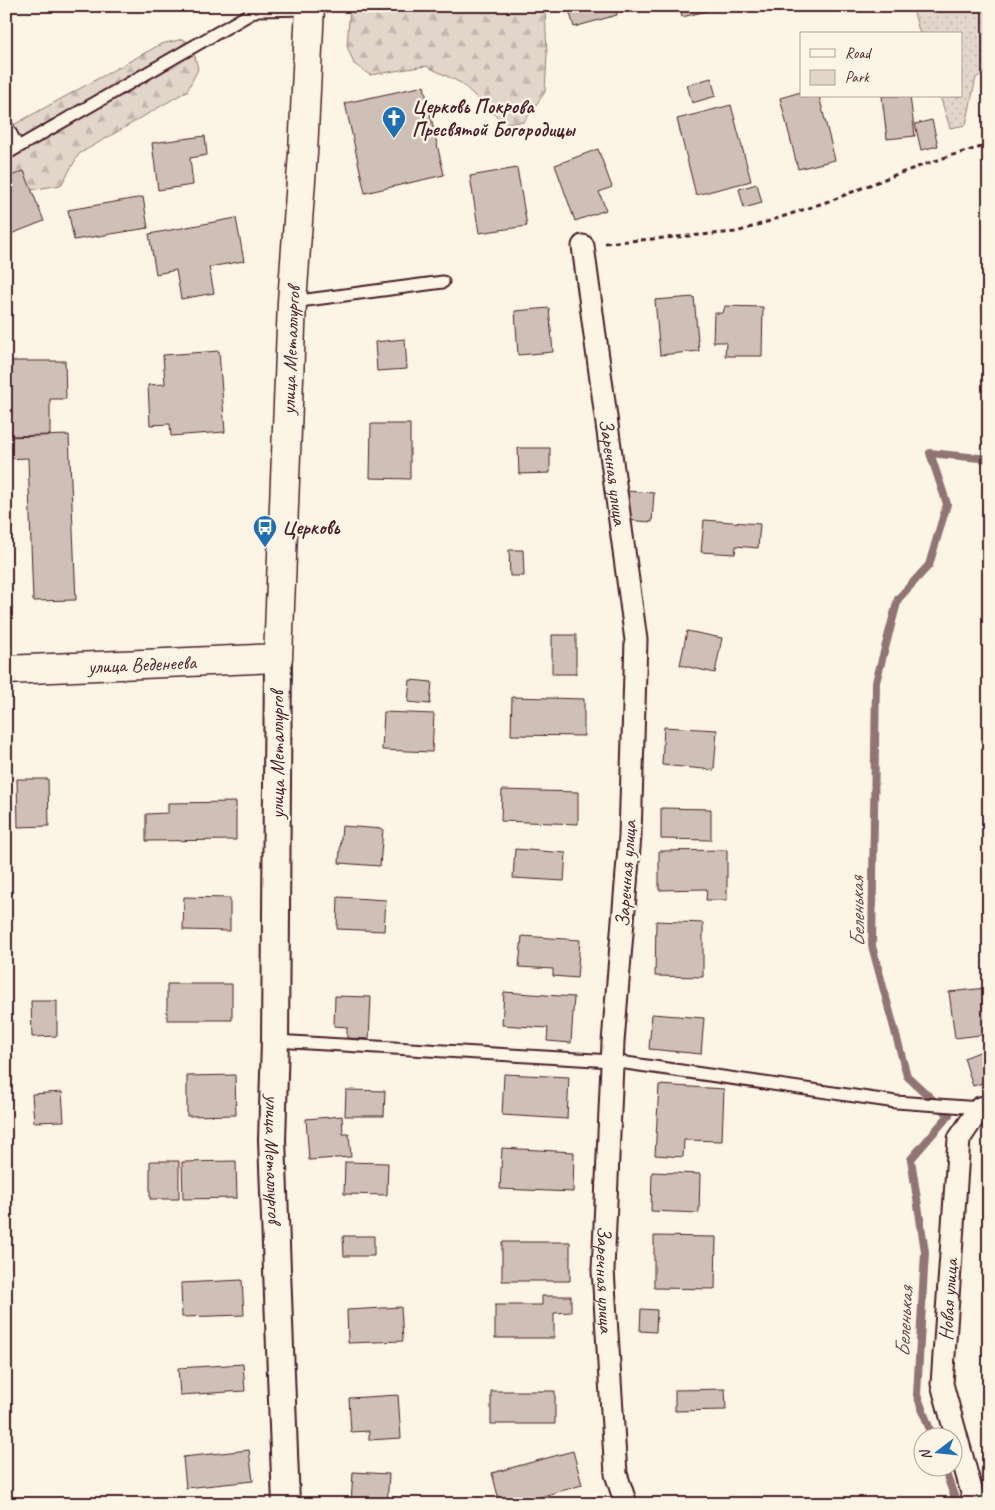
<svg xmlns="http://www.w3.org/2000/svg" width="995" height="1510" viewBox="0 0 995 1510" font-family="Caveat,sans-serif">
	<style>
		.green { fill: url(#green-dots); stroke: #967a7a }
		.forest { fill: url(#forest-firs); stroke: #967a7a }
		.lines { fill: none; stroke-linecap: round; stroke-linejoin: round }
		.stream { stroke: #917474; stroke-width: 8 }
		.building { fill: #cfc0b7; stroke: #4a1f2b }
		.service-casing { stroke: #4a1f2b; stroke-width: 15 }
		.minor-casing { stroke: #4a1f2b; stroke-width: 25 }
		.tertiary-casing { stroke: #4a1f2b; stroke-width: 30 }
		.secondary-casing { stroke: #4a1f2b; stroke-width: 31 }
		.path { stroke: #4a1f2b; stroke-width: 3; stroke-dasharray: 5 4; stroke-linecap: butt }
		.service { stroke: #fcf5e5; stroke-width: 11 }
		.minor { stroke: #fcf5e5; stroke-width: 21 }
		.tertiary { stroke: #fcf5e5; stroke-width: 26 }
		.secondary { stroke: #fcf5e5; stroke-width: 28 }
		.labels { text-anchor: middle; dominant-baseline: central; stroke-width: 5; stroke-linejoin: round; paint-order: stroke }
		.poi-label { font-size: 20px; font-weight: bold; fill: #4a1f2b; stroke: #fcf5e5; text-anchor: start }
		.street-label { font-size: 20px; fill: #4a1f2b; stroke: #fcf5e5 }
		.water-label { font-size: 21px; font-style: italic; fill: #6d4950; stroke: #fcf5e5 }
	</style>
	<defs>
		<pattern id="green-dots" width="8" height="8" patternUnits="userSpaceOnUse" patternTransform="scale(1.25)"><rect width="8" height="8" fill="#e2d5ca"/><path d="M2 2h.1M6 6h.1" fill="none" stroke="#c3b6ae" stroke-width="1.8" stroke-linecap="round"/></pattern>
		<pattern id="forest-firs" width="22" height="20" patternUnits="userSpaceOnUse" patternTransform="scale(1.25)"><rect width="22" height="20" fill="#e2d5ca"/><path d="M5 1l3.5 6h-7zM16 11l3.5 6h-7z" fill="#c3b6ae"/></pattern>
	</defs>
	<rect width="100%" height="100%" fill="#fcf5e5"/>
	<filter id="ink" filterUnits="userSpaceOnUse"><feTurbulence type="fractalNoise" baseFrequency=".02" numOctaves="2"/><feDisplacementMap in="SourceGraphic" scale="10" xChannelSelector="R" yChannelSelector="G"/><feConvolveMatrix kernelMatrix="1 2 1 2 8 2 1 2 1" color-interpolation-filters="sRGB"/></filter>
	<g filter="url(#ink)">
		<path class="green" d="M912,6H989V69L976,78L966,125L950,128L940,96H961V34H920Z"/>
		<path class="forest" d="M350,6H545L547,55L545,92L524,122L504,123L461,83L426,66L370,75L354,64L347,46Z
			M183,39L192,45L198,69L187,91L79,154L61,185L6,194V129L161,44Z"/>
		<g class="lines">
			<path class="stream" d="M933,1438L917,1395L925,1252L911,1159L949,1115L907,1076L872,946L876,682L898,599L929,565L947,504L930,453L989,459
				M944,1468L957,1504"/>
		</g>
		<path class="building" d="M568,6H615L617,15L574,27Z
			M680,6H710L711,10L682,17Z
			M764,6H787L766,13Z
			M711,78L716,96L692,103L687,85Z
			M424,86L444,175L365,193L345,103Z
			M801,92V96H819L835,160L798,169L780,98Z
			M882,96H910L915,136L887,139Z
			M731,105L751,181L696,195L677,119Z
			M932,120L938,146L921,150L915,124Z
			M205,136L207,155L190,158L193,185L158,190L152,143Z
			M598,149L612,187L599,192L606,210L575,221L555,165Z
			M517,168L527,226L479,233L470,176Z
			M24,171L44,221L6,236V178Z
			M757,184L762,203L744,208L739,189Z
			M143,197L148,228L74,240L68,210Z
			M236,218L244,261L209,267L214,293L181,299L176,270L156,274L149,234Z
			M694,297L699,351L660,355L655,300Z
			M725,306L763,307L762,356H725L726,342H713L714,313H723Z
			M549,308L553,352L518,355L515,311Z
			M405,339L407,369L377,371L375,342Z
			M219,351L225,432L171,436L170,424L150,425L148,385L165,384L163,355Z
			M6,361H65L66,399H50V435L6,436Z
			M371,424H410V479L370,478Z
			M69,435L76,600L33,601L28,458L6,459V437Z
			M518,448H550V473L519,474Z
			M626,491L654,493L652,522L624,520Z
			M704,520L760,524L758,548L736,546L735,554L701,552Z
			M509,550H523L524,576H510Z
			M687,631L722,638L715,673L680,665Z
			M552,635H576V674H552Z
			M410,680L432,682L430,704L408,702Z
			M512,697L584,699V736L511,735Z
			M384,712L434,714L432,752L382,750Z
			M664,727L717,730L714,770L662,765Z
			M17,779H48L49,826L18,827Z
			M502,790L578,792V824L501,821Z
			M236,802V840L146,841V814L168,813V803Z
			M661,808L711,809V840L661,839Z
			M342,826L383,829L380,866L339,863Z
			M515,849L566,853L564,881L513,878Z
			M727,850V900H706L707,889L659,890V851Z
			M184,897L230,898V931L183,930Z
			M338,897L386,900L384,931L337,929Z
			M656,921L703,923V977L655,976Z
			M522,936L580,940L577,978L553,976V969L519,967Z
			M167,984H232V1020H167Z
			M986,988L989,1009V1034L955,1038L949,992Z
			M504,992L574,997L571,1043L547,1041L548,1028L502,1025Z
			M335,996L371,997L369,1039L347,1038V1027L334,1026Z
			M31,1001H57V1036L32,1037Z
			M652,1014L704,1018L701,1054L649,1049Z
			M982,1051L989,1071V1081L973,1086L964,1058Z
			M504,1074L569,1077L567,1119L502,1115Z
			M235,1075L236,1115L187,1116V1076Z
			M659,1085L724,1089L722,1141L684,1140L683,1157L655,1155Z
			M346,1090L385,1091L384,1116H345Z
			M62,1092L64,1121L34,1122L32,1094Z
			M342,1116L343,1134H349L351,1157L309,1160L306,1119Z
			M502,1148L574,1152L573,1192L500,1189Z
			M150,1161H179V1199H150Z
			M236,1161L237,1198L183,1199L182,1162Z
			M345,1162L388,1163L387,1195L344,1194Z
			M652,1172L700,1174L699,1213L651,1211Z
			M343,1236H374V1256H344Z
			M654,1236L716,1237L715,1289L654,1288Z
			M502,1242H570V1281H502Z
			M242,1280L244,1315L182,1317L181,1283Z
			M542,1296H571V1312L554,1313V1338H495V1305H542Z
			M401,1307L403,1341L348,1343L347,1310Z
			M641,1309L657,1310L656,1332L640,1331Z
			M243,1364L245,1391L180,1395L178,1368Z
			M725,1389L726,1410L675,1411V1390Z
			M491,1391H555V1424H491Z
			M398,1395L401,1438L369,1440V1431L351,1432L349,1398Z
			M249,1450L253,1481L186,1488L183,1457Z
			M573,1451L582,1485L515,1504H500L492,1473Z
			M353,1472L389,1474L387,1504H351Z"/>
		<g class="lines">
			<g class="service-casing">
				<path id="service" d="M6,125L18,147
					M6,154L257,10L310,9
					M292,302L443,282
					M275,1041L612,1061L896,1102L980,1108"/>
			</g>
			<g class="minor-casing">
				<g id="minor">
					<path id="s1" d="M583,246L636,640L630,836L613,1042L603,1270L616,1474L626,1504"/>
					<path id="s2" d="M975,1504L942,1384L959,1139L980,1108L989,1106"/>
				</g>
			</g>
			<g class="tertiary-casing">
				<g id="tertiary">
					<path id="s3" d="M278,658L275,1041L272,1140L286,1504"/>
				</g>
			</g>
			<g class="secondary-casing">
				<g id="secondary">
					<path id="s4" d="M6,670L278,658L292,302L303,153L310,6"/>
				</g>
			</g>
			<path class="path" d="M605,243L737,232L835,199L892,176L949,156L989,145"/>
			<use href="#service" class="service"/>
			<use href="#minor" class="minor"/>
			<use href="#tertiary" class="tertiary"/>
			<use href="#secondary" class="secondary"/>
		</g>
	</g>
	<defs>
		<g id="church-pin" transform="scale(1.25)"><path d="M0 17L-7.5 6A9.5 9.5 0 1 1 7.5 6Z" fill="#1f6fb2" stroke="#fcf5e5"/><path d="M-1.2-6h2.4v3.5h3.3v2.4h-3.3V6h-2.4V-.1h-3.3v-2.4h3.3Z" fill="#fff"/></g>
		<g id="bus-pin" transform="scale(1.25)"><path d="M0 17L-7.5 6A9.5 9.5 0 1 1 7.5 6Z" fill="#1f6fb2" stroke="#fcf5e5"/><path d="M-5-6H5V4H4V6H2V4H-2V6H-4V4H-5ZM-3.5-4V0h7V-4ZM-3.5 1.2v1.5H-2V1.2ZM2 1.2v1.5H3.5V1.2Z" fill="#fff"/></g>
	</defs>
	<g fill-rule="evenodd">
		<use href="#church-pin" x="394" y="118"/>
		<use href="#bus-pin" x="265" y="527"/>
	</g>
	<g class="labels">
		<g class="poi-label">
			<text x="412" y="106">Церковь Покрова<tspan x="412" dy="23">Пресвятой Богородицы</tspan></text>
			<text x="282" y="527">Церковь</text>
		</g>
		<g class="street-label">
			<text stroke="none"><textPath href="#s4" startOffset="580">улица Металлургов</textPath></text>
			<text stroke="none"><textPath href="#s1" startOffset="228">Заречная улица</textPath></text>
			<text stroke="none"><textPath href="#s4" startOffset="136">улица Веденеева</textPath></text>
			<text transform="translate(277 755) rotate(-90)">улица Металлургов</text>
			<text transform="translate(626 874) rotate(-86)">Заречная улица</text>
			<text stroke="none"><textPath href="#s3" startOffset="501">улица Металлургов</textPath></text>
			<text stroke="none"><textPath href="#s1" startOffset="1038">Заречная улица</textPath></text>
			<text stroke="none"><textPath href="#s2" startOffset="209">Новая улица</textPath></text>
		</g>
		<g class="water-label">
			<text transform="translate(857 912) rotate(-91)">Беленькая</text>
			<text transform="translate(904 1322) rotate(-87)">Беленькая</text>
		</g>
	</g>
	<rect width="995" height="1510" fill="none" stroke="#fcf5e5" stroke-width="25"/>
	<rect x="12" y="12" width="970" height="1485" fill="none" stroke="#4a1f2b" stroke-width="2" filter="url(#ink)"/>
	<rect x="800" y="32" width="162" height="65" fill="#fcf5e5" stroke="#b59f9b"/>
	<rect x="810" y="49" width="25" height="8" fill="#fcf5e5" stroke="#b59f9b"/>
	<text x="845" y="58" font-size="15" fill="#4a1f2b">Road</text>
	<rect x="810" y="70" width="25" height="15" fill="#e2d5ca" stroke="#b59f9b"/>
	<text x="845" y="82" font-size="15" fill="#4a1f2b">Park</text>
	<g transform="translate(938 1452) rotate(254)"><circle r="24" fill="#fcf5e5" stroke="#b59f9b"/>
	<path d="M0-4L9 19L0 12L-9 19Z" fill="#1f6fb2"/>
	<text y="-8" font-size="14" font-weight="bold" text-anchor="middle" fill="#4a1f2b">N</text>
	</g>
</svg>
